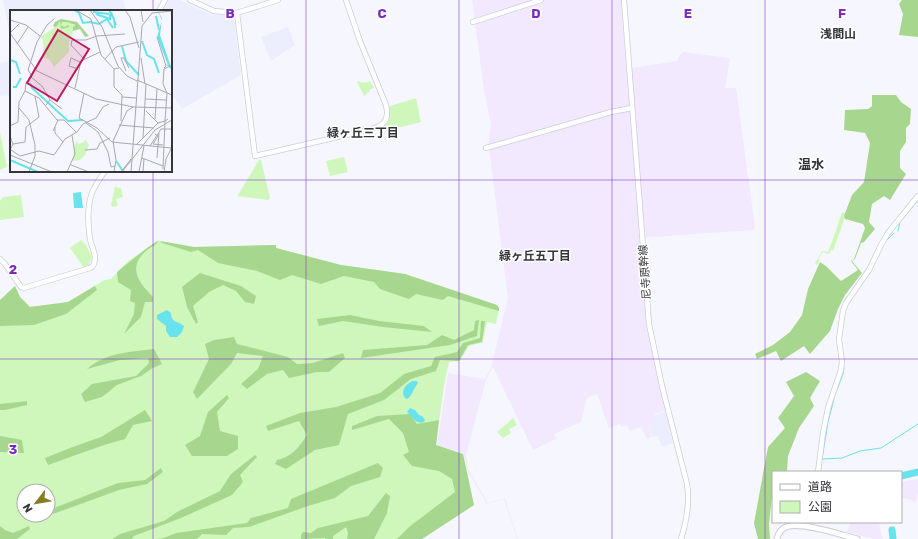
<svg xmlns="http://www.w3.org/2000/svg" width="918" height="539" viewBox="0 0 918 539" font-family="Rubik,'Noto Sans JP',sans-serif">
	<style>
		.built { fill: #eceefd }
		.industrial { fill: #f2e9fe }
		.green { fill: #cff7bc; fill-rule: evenodd }
		.forest { fill: #a7d78e }
		.water { fill: #68e3ee }
		.lines { fill: none; stroke-linecap: round; stroke-linejoin: round }
		.stream { stroke: #68e3ee; stroke-width: 1 }
		.river { stroke: #68e3ee; stroke-width: 7 }
		.secondary-casing { stroke: #cccdd9; stroke-width: 6 }
		.primary-casing { stroke: #cccdd9; stroke-width: 7 }
		.secondary { stroke: #fff; stroke-width: 4.5 }
		.primary { stroke: #fff; stroke-width: 5 }
		.grid { fill: none; stroke: #7b2cbf; stroke-width: 1; stroke-opacity: 0.55 }
		.labels { text-anchor: middle; dominant-baseline: central; stroke-width: 3; stroke-linejoin: round; paint-order: stroke }
		.street-label { font-size: 11px; fill: #343539; stroke: #fff }
		.neighbourhood-label { font-size: 12px; font-weight: bold; fill: #343539; stroke: #fff }
		.quarter-label { font-size: 13px; font-weight: bold; fill: #343539; stroke: #fff }
		.inset-river { fill: none; stroke: #68e3ee; stroke-width: 2 }
		.inset-road { fill: none; stroke: #a8a9af; stroke-width: 1 }
		.view { fill: #c2185b; fill-opacity: 0.15; stroke: #c2185b; stroke-width: 2 }
		.inset-edge { fill: none; stroke: #343539; stroke-width: 2 }
		.grid-label { font-size: 13px; text-anchor: middle; font-weight: bold; fill: #7b2cbf; stroke: #fff; stroke-width: 3; stroke-linejoin: round; paint-order: stroke }
	</style>
	<rect width="100%" height="100%" fill="#f6f7fe"/>
	<path class="built" d="M3,0H123L127,11H11V43Z
		M169,0H180L210,14L232,16L234,18L241,75L182,109L171,94V11H164Z
		M288,27L295,45L271,61L261,37Z
		M11,61V95L0,96V63Z
		M666,411L673,443L662,447L658,436L652,437L648,424L657,422L654,415Z"/>
	<path class="industrial" d="M472,0H621L626,69L677,61L680,55L683,52L730,58L725,88H736L755,227L753,230L640,238L647,325L666,410L654,414L657,422L648,424L651,437L647,439L641,427L630,431L627,425L621,427L620,424L609,428L597,394L587,398L581,422L554,434L556,439L533,450L493,367L486,380L466,455L468,469L488,503L505,498L518,539H514L517,538L504,499L487,504L467,470L463,453L437,445L448,373L485,379L491,368L508,298L489,148V137L491,124L484,90Z
		M918,479V494L915,503L910,499L901,498V483L905,481Z
		M850,522H879L881,534L883,539H873L847,532Z"/>
	<path class="green" d="M360,81L361,83L364,82L365,83L370,81L374,88L369,90L370,91L367,93V94L364,96L357,82Z
		M416,98L421,122L382,132V128C391,122 389,115 390,106Z
		M0,132L7,167L0,170Z
		M344,157L348,172L330,176L326,161Z
		M259,160H261L270,198L268,200L237,196L244,185Z
		M115,186L118,188H121L123,197L116,199L118,206L112,207L111,205Z
		M21,195L24,217L0,220V201L3,197Z
		M842,212L845,213L844,220L833,251L831,250L829,254L823,252L818,259L820,260L817,265L815,263L822,251L828,252L833,239Z
		M81,240L86,245L92,257L88,267L84,268L70,248Z
		M160,241L194,247L276,245V248L341,265L405,274L497,305L499,308L496,324L487,322L483,342L469,346L460,361L449,362L444,385L436,445L463,454L474,505L422,539H0V300L15,286L20,297L30,307L68,302L104,280L111,279L128,261ZM24,491H48V515H24Z
		M513,418L517,425L509,429L511,433L503,438L497,432Z"/>
	<path class="forest" d="M902,0H918V37L899,35L903,14L899,4Z
		M872,95H896L901,102L911,109L910,124L906,128V142L900,151V168L906,174L890,200L884,196L872,204L869,222L875,229L864,242L861,243L855,259L852,261L862,273L845,295L838,309L830,331L810,354L804,346L781,361L776,351L757,359L755,354L773,345L790,332L802,315L808,289L820,262L826,266L841,281L858,270L851,261L854,259L865,228L863,224L845,219L844,216L852,195L864,182L870,143L865,133L844,130L845,110L868,109L872,106Z
		M159,240C157,245 152,246 147,250C127,267 138,282 153,297V302H145L141,317L124,334L134,314L135,303L130,301L131,290L118,282L117,272C131,261 144,249 159,240Z
		M160,241L194,247L276,245V248L341,265L405,274L497,305L499,308V311L448,296L443,300L416,294L409,299L380,289L374,282L344,276L321,284L292,275L280,280L257,271L218,263L198,250L191,252L162,243Z
		M200,273L241,286L256,296L254,304L245,302L236,291L223,285L209,292L193,306L198,322L196,324L187,307L182,287Z
		M15,286L20,297L30,307L68,302L95,286L97,290L66,314L34,325L0,326V300Z
		M350,315L379,321L424,326L432,332L383,327L343,321L319,326L317,319Z
		M479,320L477,336L450,345L361,358L363,350L427,345L442,335L454,340L474,330L475,321Z
		M481,321H485L482,342L468,345L459,361L440,360L436,371L411,379L384,400L348,414L339,445L315,450L286,469L275,464L277,460C292,457 299,447 307,435L299,421L268,431L266,426L300,413L336,407L380,393L404,374L431,366L435,357L457,352L463,343L480,338Z
		M234,337L237,344L288,357L297,364L313,363L343,353L345,358L329,372H317L289,378L283,370L267,374L247,389L241,384L258,369L263,356L237,353L231,364L197,399L193,392L209,359L205,344L214,340Z
		M154,349L162,364L151,369L141,376L117,385L102,397L85,402L81,394L92,384L136,376L149,363L148,358L120,360L87,369C106,352 131,352 154,349Z
		M806,372L820,381L810,398L814,406L799,428L788,456L787,472H773V495L772,496L769,524L770,539H758L754,523L768,447L785,428L778,418L794,396L786,382Z
		M227,395L229,398L217,412L220,431L238,436V449L227,456H192L185,445L200,436L208,412Z
		M27,401V405L5,410H0V404Z
		M145,410L152,421L133,425L125,439L104,445L48,465L45,458L70,448L101,437Z
		M410,414L417,424L439,420L436,445L463,454L474,505L422,539H397L409,527L455,492L452,479L439,471L412,466L403,455L409,452L403,433L389,419L352,430V426L377,416Z
		M0,436L22,440L24,453L0,452Z
		M255,455L257,457L240,475L243,482L232,495L181,518L134,536L132,539H112L120,534L164,521L177,512L220,491L231,474Z
		M378,463L383,468L380,477L351,486L335,498L308,506L249,527L233,528L226,535L202,534L197,539H156L164,538L176,533L247,523L251,518L288,508L291,499Z
		M161,468L163,472L147,484L119,490L53,514L54,508L118,483L145,480Z
		M386,493L390,496L387,513L374,539H347L348,533L346,527L333,536V539H325V538L301,539V535L303,532L311,533L318,528L368,516Z
		M0,526L5,530L13,533L29,526L30,529L17,539H0Z"/>
	<path class="water" d="M81,192L83,208H74L73,193Z
		M167,310L171,313C172,324 177,320 184,326L182,332L177,337H170L166,331V326L157,319V315Z
		M412,381H417L418,383C413,389 413,395 407,399L405,398C400,390 406,385 412,381Z
		M410,408L415,410L419,415L422,416L425,420L424,422C416,425 413,417 407,412Z"/>
	<g class="lines">
		<path class="stream" d="M898,231L900,222L918,200
			M886,241L894,233
			M837,390L843,374L844,368
			M834,399L828,422L822,459L842,458L860,451L881,448L918,424"/>
		<path class="river" d="M901,476L918,472
			M892,530L893,539"/>
		<g class="secondary-casing">
			<path id="secondary" d="M190,0L214,11L237,13L278,0
				M624,0L649,324L662,386L687,484C690,503 687,520 681,539
				M159,11L165,0
				M237,13L255,156L368,130C383,126 390,122 386,105L360,41L346,0
				M473,22L541,0
				M486,148L611,112L632,108
				M0,259L5,264L21,287L24,288L90,268L93,266C98,256 92,249 90,239C88,225 87,206 92,193C95,185 100,178 105,171
				M818,472L823,433L828,408L841,370L842,362L839,339L843,311L846,303L869,270L881,245L888,233L918,196"/>
		</g>
		<g class="primary-casing">
			<path id="primary" d="M777,539C778,534 781,529 786,527C800,521 842,535 857,539"/>
		</g>
		<use href="#secondary" class="secondary"/>
		<use href="#primary" class="primary"/>
	</g>
	<path class="grid" d="M153,0V11M306,0V539M459,0V539M612,0V539M765,0V539M153,171V539M0,180H918M0,359H918"/>
	<g class="labels">
		<g class="street-label">
			<text transform="translate(645 272) rotate(-94)">尼寺原幹線</text>
		</g>
		<g class="neighbourhood-label">
			<text x="838" y="34">浅間山</text>
			<text x="363" y="133">緑ヶ丘三丁目</text>
			<text x="535" y="256">緑ヶ丘五丁目</text>
		</g>
		<g class="quarter-label">
			<text x="811" y="164">温水</text>
		</g>
	</g>
	<g transform="translate(10 10)">
		<rect width="162" height="162" fill="#f6f7fe"/>
		<path d="M51,9L66,14L59,32V42L44,57L39,49L34,48L33,29L30,27L44,18L45,12ZM75,129L79,135L75,145L70,150L63,151L64,136L67,131L68,134L74,132Z" fill="#cff7bc"/>
		<path d="M51,9L67,12L79,26L75,27L70,19L63,21V17L66,15L57,12H52L51,15L54,17L59,15V17L51,19L50,11L46,17L43,16L45,12Z" fill="#a7d78e"/>
		<path d="M147,0L152,8L150,25L162,60L155,53L158,55L147,27L152,10Z" fill="#68e3ee"/>
		<path class="inset-river" d="M64,0L69,3L73,13L80,12L89,14L97,9L103,18M99,0L104,9L105,18M83,2L99,4M101,2L106,15M86,4L100,9V4M146,6L149,20M132,31L137,45L144,49L149,63M112,36L116,51L129,65M0,50L6,52L10,64M20,73L22,78L58,111L73,110M3,77H6L11,68M0,150L28,162M106,151L113,161"/>
		<path class="inset-road" d="M66,0L81,9L91,45L104,59L109,58M80,0L92,17L108,56L117,66L127,71M115,0L120,7L129,38M131,0L133,12M0,10L16,15L30,26M162,12V27M0,23L27,61L86,89L123,97M0,23L9,14M87,26L115,24M147,27L156,56L154,58M7,34L18,17M131,48L135,74M74,49L61,35L62,30H76L87,26M95,49L106,37L129,32M68,59L59,56L61,48L70,52M104,59V77L112,85L111,111M116,61L111,48H114L119,58M21,67L32,76L40,90M127,70L162,85M65,78L71,51L90,42M15,81L29,88L47,110H54L66,122M74,83L69,108L87,118L102,132L161,138M112,87L126,88M136,89L156,90M36,95L40,90L52,99M9,98L19,110L25,135V146L19,162M145,109L147,79M76,113L88,122L98,142L101,157L105,156M148,113L155,111L157,83L153,74L154,59L162,55M109,115L144,118M0,116L8,112L9,92L15,81L16,73L22,66L18,60L27,32L37,15L44,9M45,117V123L53,132M43,121L48,110M145,124L148,126L143,134L153,135M0,126L3,134L0,140M133,128L136,74M3,134L15,132L16,117L29,107L25,86M126,135L148,113L136,101M140,136L151,119H162M1,140L10,146L29,141L44,145L55,129L67,122L73,114L86,108L93,97L99,94M75,140L87,139L90,133L100,128M0,145L42,162M132,148L153,156M147,148L149,123M61,155L79,162M153,159L155,111L158,109M57,162L65,144L62,125M104,162L106,150L103,131L117,101L123,97L162,98M111,162L121,149M112,162L145,120L162,110M121,162L132,16L142,3L162,1M129,162L134,136M133,162L134,149M154,162L156,149L162,137"/>
		<path class="view" d="M48,20L79,39L47,91L17,73Z"/>
		<rect width="162" height="162" class="inset-edge"/>
	</g>
	<g class="grid-label">
		<text x="230" y="18">B</text>
		<text x="382" y="18">C</text>
		<text x="536" y="18">D</text>
		<text x="688" y="18">E</text>
		<text x="842" y="18">F</text>
		<text x="13" y="274">2</text>
		<text x="13" y="454">3</text>
	</g>
	<rect x="772" y="471" width="130" height="52" fill="#ffffff" stroke="#aeaeb0"/>
	<rect x="780" y="484" width="20" height="6" fill="#ffffff" stroke="#aeaeb0"/>
	<text x="808" y="491" font-size="12" fill="#343539">道路</text>
	<rect x="780" y="501" width="20" height="12" fill="#cff7bc" stroke="#aeaeb0"/>
	<text x="808" y="511" font-size="12" fill="#343539">公園</text>
	<g transform="translate(36 503) rotate(239)"><circle r="19" fill="#ffffff" stroke="#aeaeb0"/>
	<path d="M0-3L7 15L0 10L-7 15Z" fill="#857e25"/>
	<text y="-6" font-size="11" font-weight="bold" text-anchor="middle" fill="#343539">N</text>
	</g>
</svg>
